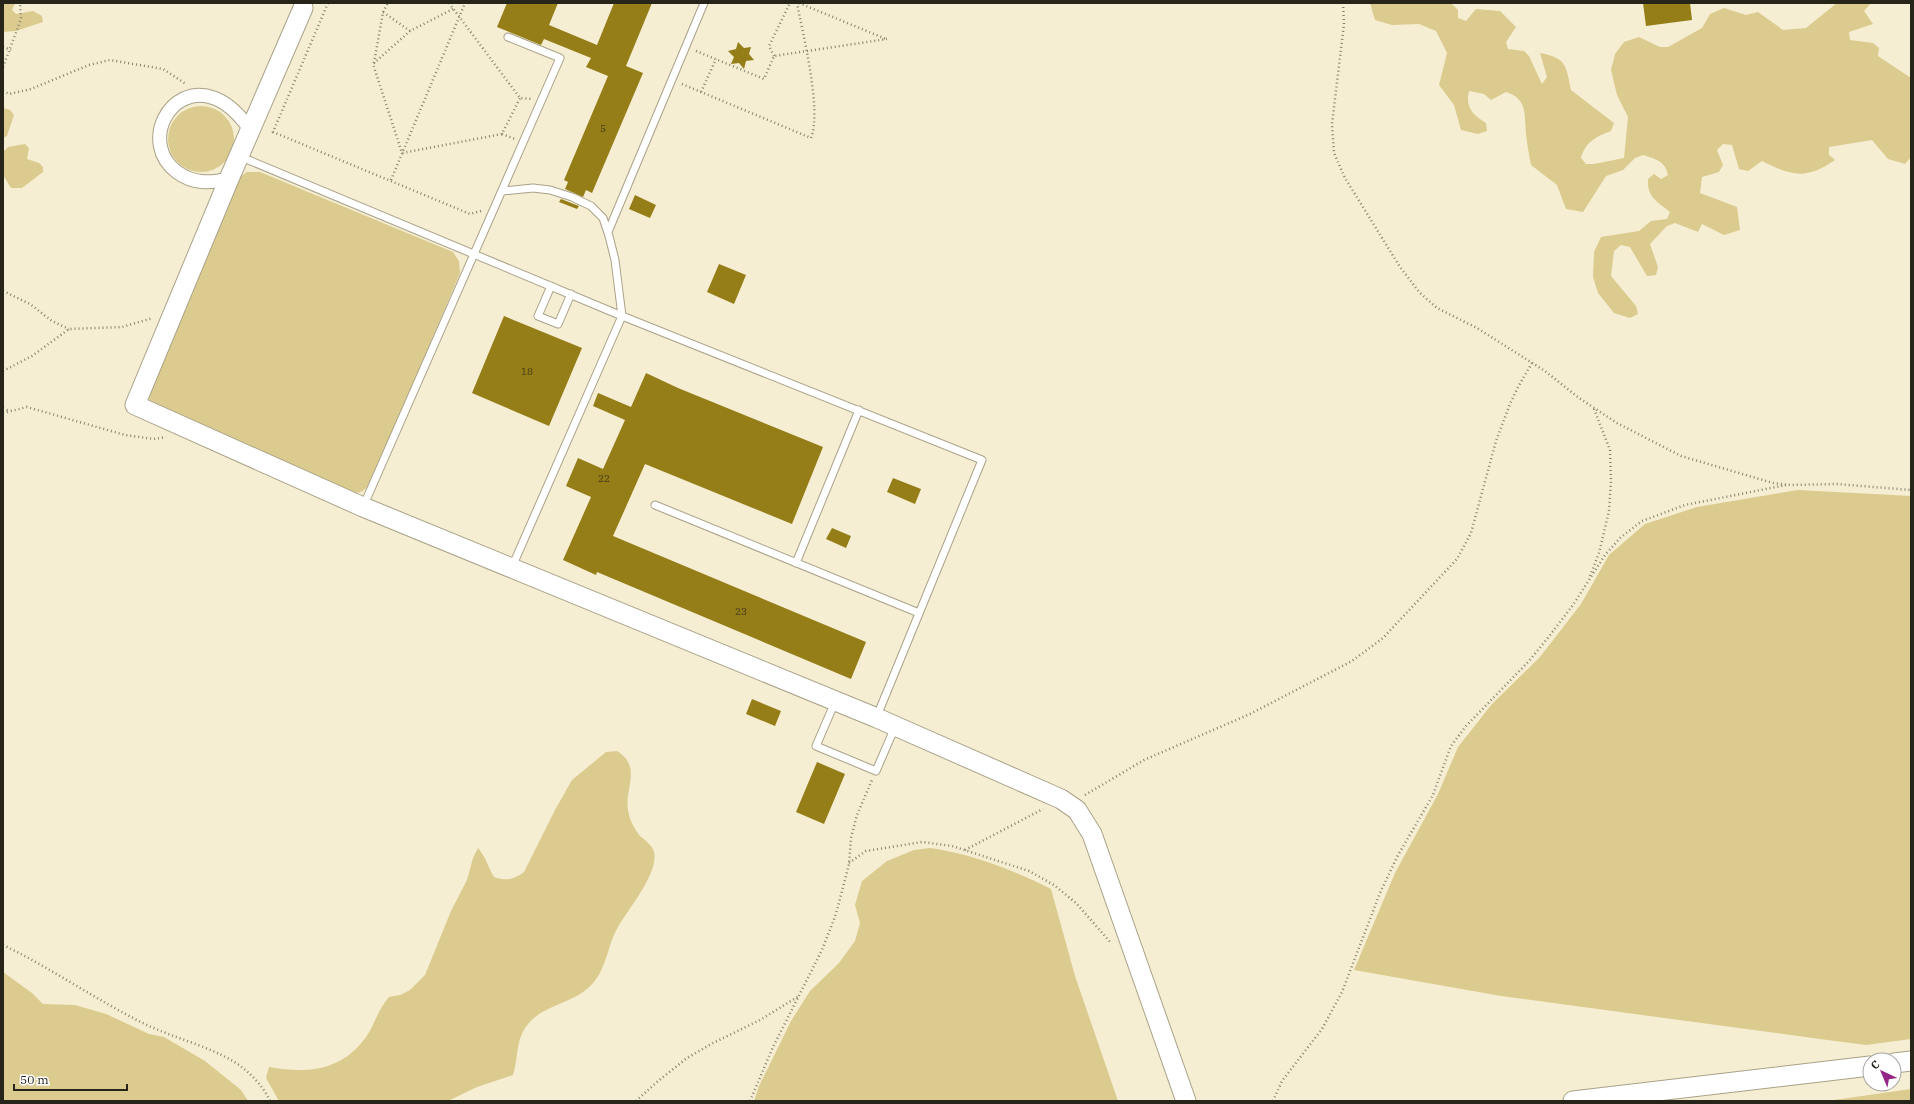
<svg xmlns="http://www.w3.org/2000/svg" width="1914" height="1104" viewBox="0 0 1914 1104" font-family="'IBM Plex Serif',serif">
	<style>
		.green { fill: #dccb8e }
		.building { fill: #957d18 }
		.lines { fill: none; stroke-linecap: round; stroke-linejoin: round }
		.lane-casing { stroke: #a9a288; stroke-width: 9 }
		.street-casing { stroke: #a9a288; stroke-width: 15 }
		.secondary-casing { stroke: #a9a288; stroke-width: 21 }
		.path { stroke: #87826f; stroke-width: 2.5; stroke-dasharray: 1 3; stroke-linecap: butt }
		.lane { stroke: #fff; stroke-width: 7 }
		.street { stroke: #fff; stroke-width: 13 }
		.secondary { stroke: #fff; stroke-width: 19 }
		.labels { text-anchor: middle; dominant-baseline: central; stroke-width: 4; stroke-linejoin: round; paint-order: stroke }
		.number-label { font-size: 10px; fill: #423a19 }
	</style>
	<rect width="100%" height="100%" fill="#f5eed2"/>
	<path class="green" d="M3,3H15L12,10L16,14L33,11L42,16L43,22L16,31L3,32Z
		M1370,3H1451L1458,10V18L1466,21L1476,9L1500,11L1516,27L1506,42L1508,49L1524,51L1529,56L1542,84L1547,77L1540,53C1567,58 1566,66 1571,90L1614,123L1611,131C1597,136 1585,142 1581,158L1586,164H1594L1624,158L1628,117L1617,95L1611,70L1615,54L1624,42L1639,37L1660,47H1668L1702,28L1710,14L1724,8L1746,15L1758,12L1783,30L1806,28L1837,3H1871L1864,11L1873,24L1849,32L1850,40L1873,43L1879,48L1878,56L1911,78V157L1905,164L1888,159L1872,140L1829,147V155L1835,160C1806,180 1792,176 1762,161L1748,171L1739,169L1732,145L1723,144L1717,150L1723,165L1719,172L1702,177L1700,193L1737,207L1740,230L1724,235L1702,224L1698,232L1675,223L1667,226L1650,244L1658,267L1656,275L1647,276L1630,247L1621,245L1614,251L1611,276L1636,306L1638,314L1630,318L1614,313L1598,293L1593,277L1594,252L1601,237L1639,231L1651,221L1667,219L1670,212C1657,201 1647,198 1648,179L1654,174L1661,179L1668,175C1665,161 1656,159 1643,155L1635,158L1623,170L1606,176L1583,212L1566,209L1557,185L1531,165C1529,155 1527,144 1526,134C1524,115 1528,99 1506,92L1491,100L1484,94L1469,91C1465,108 1473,115 1486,123L1487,131L1478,134L1461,130L1454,105L1439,85L1447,53L1436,31L1419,24L1392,25L1375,20Z
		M168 139a33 33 0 1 1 66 0a33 33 0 1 1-66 0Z
		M3,108L10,110L14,115L7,136L3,138Z
		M25,144L29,148L27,159L39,163L43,167V172L22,188H11L3,175V152L8,147Z
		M247,172H260L453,252L459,261L460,273L371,483L363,491L351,495L150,403L148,392L237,179Z
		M1798,490L1911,496V1039L1866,1045L1820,1039L1501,996L1354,970L1395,873L1438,794L1458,747L1492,704L1540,657L1581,604L1609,555L1645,524L1697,507Z
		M617,751C644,768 622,790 629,815C630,821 636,831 640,836C645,840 652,845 654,852C659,873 628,909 618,927C608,944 607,966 594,982C574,1006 543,1002 525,1028C516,1041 518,1060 513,1075L477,1087L448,1101H279L266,1078L269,1067C307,1074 342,1071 366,1037C375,1024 378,1009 389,997L400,995L410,990L425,975L451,911L467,880L473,858L478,848C486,857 488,867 494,877C506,881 513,880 524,872L555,810L572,780L606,752Z
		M930,848C973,854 1013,870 1051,889L1075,976L1118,1101H754L759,1086L791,1021L810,991L839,963L855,941L860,923L855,905L862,881L887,861L914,850Z
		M3,972L32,993L43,1004L75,1005L106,1014L149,1034L164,1037L205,1061L241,1090L248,1101H3Z
		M1911,1089V1101H1827Z"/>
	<path class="building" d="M507,3H558L549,25L597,45L614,3H652L626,66L643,73L592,193L586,190L583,197L565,189L568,182L564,180L608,76L586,67L591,58L544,39L541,45L497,27Z
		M1643,3H1690L1692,20L1646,26Z
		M738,42L744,48L751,47L749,54L754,60L746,61L744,69L739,63L731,64L734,57L728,51L736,49Z
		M635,195L656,205L650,218L629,209Z
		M561,199L579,206L577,209L559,202Z
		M719,264L746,275L734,304L707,292Z
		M504,316L582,348L549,426L472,393Z
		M646,373L678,388L823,447L792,524L645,464L613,536L866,642L851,679L597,572L596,575L563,560L591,497L566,486L578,458L603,469L625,420L593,406L598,393L631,407Z
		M893,478L921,489L915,504L887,492Z
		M832,528L851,536L846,548L826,539Z
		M752,699L781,711L775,726L746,714Z
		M817,762L845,774L824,824L796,812Z"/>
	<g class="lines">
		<g class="lane-casing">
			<path id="lane" d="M239,156L622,316L982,460L877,716
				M502,191L533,188L550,190L572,197L591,206L603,218L609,236L615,260L622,316L512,567
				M608,232L704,3
				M551,286L538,316L558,324L571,294
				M655,505L919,613
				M363,507L560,58L508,37
				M796,563L859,410
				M835,702L816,746L876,771L895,727"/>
		</g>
		<g class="street-casing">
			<path id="street" d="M229,179C210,183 193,184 177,172C139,144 169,82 214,98C229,103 241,117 250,129"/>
		</g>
		<g class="secondary-casing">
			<path id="secondary" d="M303,8L229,179L135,405L363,507L877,718L1061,799L1077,810L1092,834L1186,1101
				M1894,1063L1911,1061
				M1573,1101L1870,1066"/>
		</g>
		<path class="path" d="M328,3L273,132L470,214L481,211
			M449,3L520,98L532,99
			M799,3L886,39
			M1343,3L1344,24L1332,124L1334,153L1345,178L1400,267L1420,293L1437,308L1477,328L1545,371L1579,398L1617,423L1681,456L1773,483L1790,485L1837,484L1911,490
			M453,9L410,31L373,64L402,153L502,134L520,98
			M383,12L388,3
			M3,47L11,50
			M696,51L764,79L774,56L887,39
			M774,56L769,46L790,3
			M374,63L383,12L410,31
			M3,67L21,19L20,3
			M682,84L811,138C822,110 803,35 797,3
			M3,91L9,94L31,89L89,65L110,60L163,69L186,84
			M701,92L716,59
			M502,134L515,139
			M391,180L465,3
			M3,291L30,304L52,321L69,329
			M3,371L32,356L69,329L122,327L153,318
			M3,408L9,411
			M3,413L27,407L125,435L154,439L166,437
			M1590,576L1599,553L1609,511L1611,481L1610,450L1594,409
			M1085,795L1144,760L1250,714L1352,661L1383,638L1457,559L1471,533L1496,441L1510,404L1518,387L1532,363
			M965,850L1043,809
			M849,863L866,851L922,842L952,846L1029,871L1054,885L1076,903L1111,943
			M3,945C53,969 99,1002 149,1026C177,1039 219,1049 243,1068C254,1077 264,1088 270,1101
			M636,1101L657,1082L687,1058L713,1043L760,1020L799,996
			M750,1101L773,1047L822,950L836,914L849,864L851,838L857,815L872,780
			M1273,1101L1282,1081L1322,1029L1342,992L1380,893L1397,857L1433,795L1451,746L1466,726L1529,661L1551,634L1573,605L1605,555L1621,537L1642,521L1685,505L1786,485"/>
		<use href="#lane" class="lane"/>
		<use href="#street" class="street"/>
		<use href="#secondary" class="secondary"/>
	</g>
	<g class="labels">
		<g class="number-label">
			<text x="603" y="128">5</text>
			<text x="527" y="371">18</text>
			<text x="604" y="478">22</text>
			<text x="741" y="611">23</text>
		</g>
	</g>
	<rect width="1914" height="1104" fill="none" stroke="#272419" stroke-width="8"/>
	<g transform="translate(1882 1072) rotate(316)"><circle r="19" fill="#ffffff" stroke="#a9a7a3"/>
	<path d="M0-3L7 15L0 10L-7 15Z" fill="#942586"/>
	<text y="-6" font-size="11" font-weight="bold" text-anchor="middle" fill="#272419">С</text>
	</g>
	<path d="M14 1084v6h113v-6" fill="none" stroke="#272419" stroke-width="2"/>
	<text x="20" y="1084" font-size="12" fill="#272419" stroke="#ffffff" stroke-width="3" paint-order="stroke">50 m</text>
</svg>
